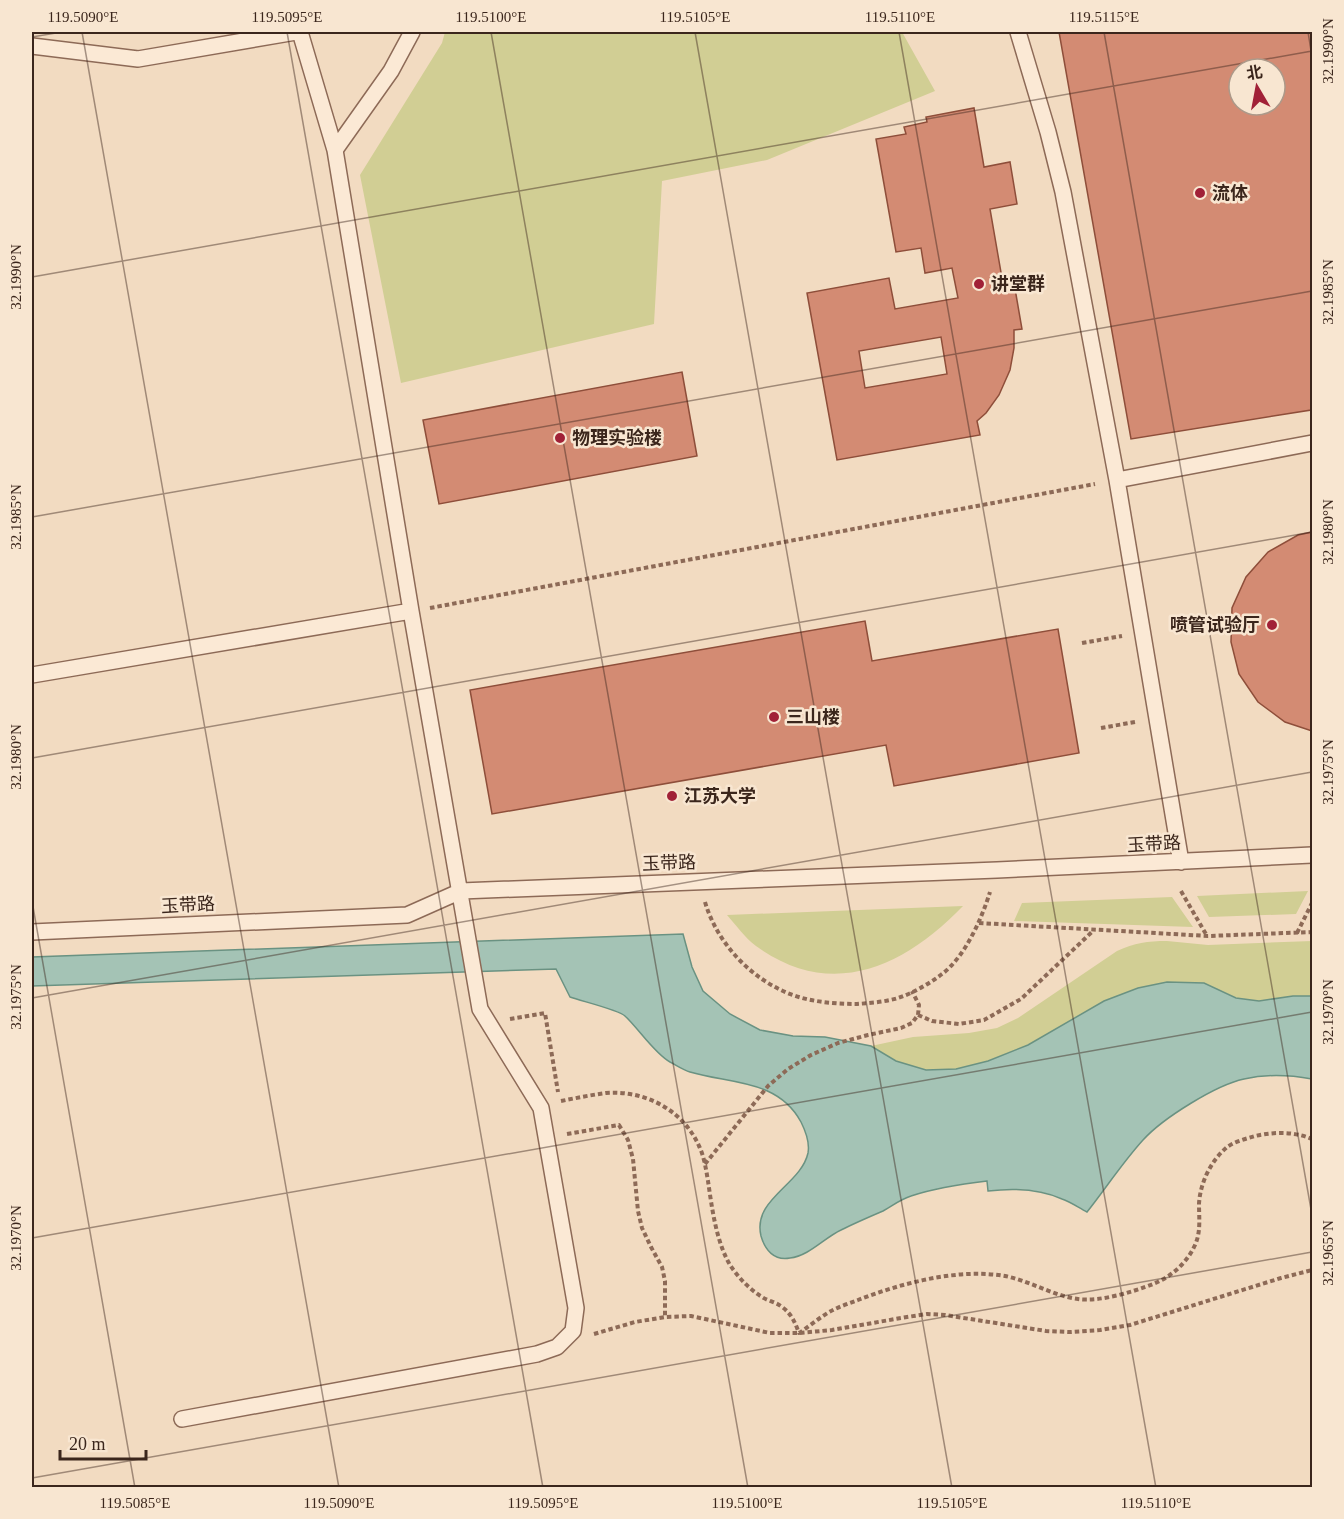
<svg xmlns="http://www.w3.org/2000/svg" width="1344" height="1519" viewBox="0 0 1344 1519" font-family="'Times New Roman','Noto Sans SC',serif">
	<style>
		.green { fill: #d1ce94 }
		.water { fill: #a4c3b5; stroke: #6a9282; stroke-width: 1.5 }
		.building { fill: #d38b73; stroke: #8e4e3a; stroke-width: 1.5; fill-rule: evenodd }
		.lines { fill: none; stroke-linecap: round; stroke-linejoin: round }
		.service-casing { stroke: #8d6a57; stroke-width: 18 }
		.path { stroke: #8d6a57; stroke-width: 4; stroke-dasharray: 4.5 3; stroke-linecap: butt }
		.service { stroke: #fbe9d5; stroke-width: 15 }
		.ticks { fill: none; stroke: #3b261c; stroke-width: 1.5; stroke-opacity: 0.45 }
		.poi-dot { fill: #a12137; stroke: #f8e6d1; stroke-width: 2 }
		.labels { text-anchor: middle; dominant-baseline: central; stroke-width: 5; stroke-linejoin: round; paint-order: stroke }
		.poi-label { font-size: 18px; font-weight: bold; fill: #3b261c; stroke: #f8e6d1; text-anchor: start }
		.street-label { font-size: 18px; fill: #3b261c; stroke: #f8e6d1 }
		.neatline { fill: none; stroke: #3b261c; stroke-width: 2 }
		.ticks-label { font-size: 15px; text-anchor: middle; fill: #3b261c }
	</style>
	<rect width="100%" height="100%" fill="#f2dbc1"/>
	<path class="green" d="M445,32H902L935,91L767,160L662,181L654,324L401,383L360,175L442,43Z
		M1308,891L1296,914L1209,917L1197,896Z
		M1172,897L1193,927L1014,921L1022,903Z
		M963,906C904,967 832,1001 756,946C745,938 736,925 727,915Z
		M1167,941L1208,945L1312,941V996H1293L1259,1001L1237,998L1204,983L1167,982L1138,988L1104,1001L1028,1045L988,1061L956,1069L926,1070L896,1061L871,1046L913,1037L969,1033L997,1028L1018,1018L1117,951C1135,943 1147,941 1167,941Z"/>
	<path class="water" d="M683,934L692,967L703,991L730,1014L760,1030L793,1036L825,1037L871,1046L896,1061L926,1070L956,1069L988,1061L1028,1045L1104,1001L1138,988L1167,982L1204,983L1236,998L1259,1001L1293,996H1312V1079C1290,1075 1266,1074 1244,1079C1216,1085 1163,1118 1143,1140C1123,1162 1106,1188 1087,1212C1079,1208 1071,1202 1062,1199C1038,1188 1013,1188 988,1191L987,1181C961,1184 935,1188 911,1196C901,1199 892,1206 883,1211C869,1217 855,1223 841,1230C824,1238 809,1256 790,1258C774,1261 765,1250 761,1236C752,1199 801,1185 808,1153C810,1142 806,1132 801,1122C778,1079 730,1084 690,1072C683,1070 676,1065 670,1062C655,1054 638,1028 625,1016C619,1010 581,1001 570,997L556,969L32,986V957Z"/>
	<path class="building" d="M1059,32H1312L1311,410L1131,439ZM1239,69H1275V105H1239Z
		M974,108L984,167L1010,162L1017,204L990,209L1003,284L1014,283L1022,329L1014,330V348L1010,370L999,395L986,413L977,421L980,435L837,460L807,293L889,278L895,309L958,298L952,268L925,273L921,248L896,252L876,139L906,134L904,127L927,122L926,117ZM941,337L947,374L865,388L859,351Z
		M682,372L697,456L439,504L423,420Z
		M1312,532V731L1285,722L1258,702L1239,674L1231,642L1232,608L1246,577L1268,552L1298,535Z
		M865,621L872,661L1058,629L1079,753L894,786L886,745L492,814L470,690Z"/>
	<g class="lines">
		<g class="service-casing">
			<path id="service" d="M300,32L335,150
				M1018,32L1048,132L1063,192L1117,480L1181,862
				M32,46L138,59L296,32
				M1117,480L1312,443
				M32,675L411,611
				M32,932L407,915L461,891L997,870L1312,855
				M182,1419L537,1354L557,1347L573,1331L576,1308L541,1108L480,1009L411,611L335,150L391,71L412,32"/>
		</g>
		<path class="path" d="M430,608L1095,484
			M1082,643L1122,636
			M1101,728L1135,722
			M1181,891L1207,936
			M705,902C719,950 763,991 811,1000C826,1003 842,1004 857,1004C870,1003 885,1002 898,998C913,993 929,984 942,974C965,957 982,918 990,892
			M979,923L1208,936L1312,932
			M1297,933L1312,903
			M918,1015L932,1021L959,1024L984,1020L1021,999L1093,931
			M510,1019L545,1013L558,1092
			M561,1101C576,1098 591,1095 606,1093C645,1090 683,1110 699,1146C704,1156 706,1169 708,1181C712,1208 716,1241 730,1265C738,1277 749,1289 762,1297C768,1301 776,1302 782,1307C792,1314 795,1323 799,1333C810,1326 821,1316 833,1310C841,1306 850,1303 858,1300C902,1283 958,1268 1005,1276C1030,1281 1054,1296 1078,1299C1100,1302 1133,1292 1153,1284C1171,1277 1187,1263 1195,1245C1201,1232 1199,1218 1199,1204C1200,1184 1210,1162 1226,1148C1233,1142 1245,1139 1255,1136C1274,1132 1293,1131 1312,1139
			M567,1134L619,1125L628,1140L633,1159L638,1211L642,1228L651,1247L662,1267L665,1281V1317
			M705,1164L768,1086L788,1069L811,1055L838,1043L868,1035L901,1028L912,1023L918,1015L919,1005L912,991
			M594,1334L635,1322L665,1317L691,1316L770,1333H799L832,1330L907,1317L927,1314L945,1315L1046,1331L1070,1332L1100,1330L1130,1325L1281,1278L1312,1270"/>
		<use href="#service" class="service"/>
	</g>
	<path class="ticks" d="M82,32L339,1488M287,32L543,1488M491,32L748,1488M695,32L952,1488M899,32L1156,1488M1104,32L1312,1215M1308,32L1312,57M32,37L62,32M32,277L1312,51M32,517L1312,291M32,758L1312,532M32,901L135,1488M32,998L1312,772M32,1238L1312,1012M32,1478L1312,1252"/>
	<g class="poi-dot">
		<circle cx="1200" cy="193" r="6"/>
		<circle cx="979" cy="284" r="6"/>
		<circle cx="560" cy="438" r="6"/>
		<circle cx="1272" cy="625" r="6"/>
		<circle cx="774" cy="717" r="6"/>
		<circle cx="672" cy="796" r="6"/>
	</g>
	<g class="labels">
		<g class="poi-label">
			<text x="1212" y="193">流体</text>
			<text x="991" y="284">讲堂群</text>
			<text x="572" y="438">物理实验楼</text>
			<text x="1260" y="625" text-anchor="end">喷管试验厅</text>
			<text x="786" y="717">三山楼</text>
			<text x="684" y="796">江苏大学</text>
		</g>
		<g class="street-label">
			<text transform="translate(1154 844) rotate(-3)">玉带路</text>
			<text transform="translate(669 863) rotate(-2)">玉带路</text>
			<text transform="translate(188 905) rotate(-3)">玉带路</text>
		</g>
	</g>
	<rect width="1344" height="1519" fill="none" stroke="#f8e6d1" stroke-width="66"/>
	<g transform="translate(1257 87) rotate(350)"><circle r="28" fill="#f8e6d1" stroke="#ac9989" stroke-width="1.5"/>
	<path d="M0-4.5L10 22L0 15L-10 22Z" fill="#a12137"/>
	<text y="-9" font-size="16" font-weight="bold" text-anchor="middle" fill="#3b261c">北</text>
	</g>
	<path d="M60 1450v9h86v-9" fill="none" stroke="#3b261c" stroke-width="3"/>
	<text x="69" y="1450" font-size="18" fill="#3b261c" stroke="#f8e6d1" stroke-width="4.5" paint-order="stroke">20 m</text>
	<rect x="33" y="33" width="1278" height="1453" class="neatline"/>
	<g class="ticks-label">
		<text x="83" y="22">119.5090°E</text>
		<text x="287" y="22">119.5095°E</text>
		<text x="491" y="22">119.5100°E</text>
		<text x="695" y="22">119.5105°E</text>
		<text x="900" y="22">119.5110°E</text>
		<text x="1104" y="22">119.5115°E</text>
		<text transform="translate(1328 51) rotate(-90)" y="5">32.1990°N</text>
		<text transform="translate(16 277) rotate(-90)" y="5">32.1990°N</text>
		<text transform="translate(1328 292) rotate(-90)" y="5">32.1985°N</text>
		<text transform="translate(16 517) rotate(-90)" y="5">32.1985°N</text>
		<text transform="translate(1328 532) rotate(-90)" y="5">32.1980°N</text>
		<text transform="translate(16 757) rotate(-90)" y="5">32.1980°N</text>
		<text transform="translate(1328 772) rotate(-90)" y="5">32.1975°N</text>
		<text transform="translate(16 997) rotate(-90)" y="5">32.1975°N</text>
		<text transform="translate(1328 1012) rotate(-90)" y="5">32.1970°N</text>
		<text transform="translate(16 1238) rotate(-90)" y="5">32.1970°N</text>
		<text transform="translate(1328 1253) rotate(-90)" y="5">32.1965°N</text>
		<text x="135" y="1508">119.5085°E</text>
		<text x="339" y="1508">119.5090°E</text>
		<text x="543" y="1508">119.5095°E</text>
		<text x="747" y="1508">119.5100°E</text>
		<text x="952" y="1508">119.5105°E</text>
		<text x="1156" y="1508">119.5110°E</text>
	</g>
</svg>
